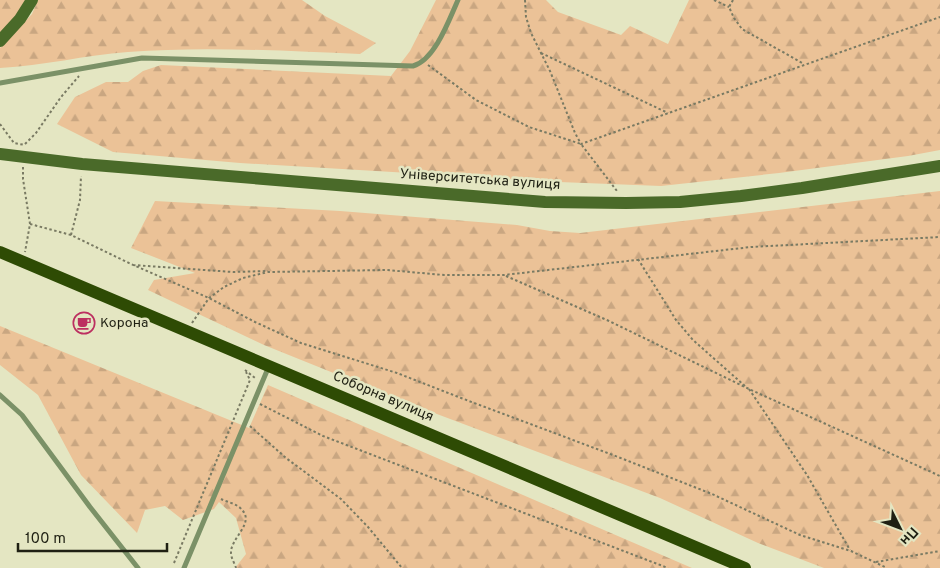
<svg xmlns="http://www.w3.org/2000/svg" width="940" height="568" viewBox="0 0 940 568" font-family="Overpass,sans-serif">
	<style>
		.forest { fill: url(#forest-firs) }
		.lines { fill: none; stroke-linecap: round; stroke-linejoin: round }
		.path { stroke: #797a63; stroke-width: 2; stroke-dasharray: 2.5 2.5; stroke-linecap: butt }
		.lane { stroke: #7b9167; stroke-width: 5 }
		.secondary { stroke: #4a6a29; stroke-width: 12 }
		.primary { stroke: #2e4b04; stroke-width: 12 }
		.labels { text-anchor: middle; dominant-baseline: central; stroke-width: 5; stroke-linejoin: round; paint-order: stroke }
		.street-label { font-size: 14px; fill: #1f2013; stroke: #e4e6c2 }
		.poi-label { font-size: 14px; fill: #1f2013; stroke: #e4e6c2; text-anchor: start }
	</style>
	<defs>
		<pattern id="forest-firs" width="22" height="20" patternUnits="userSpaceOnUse" patternTransform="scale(1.25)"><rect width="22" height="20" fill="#ebc297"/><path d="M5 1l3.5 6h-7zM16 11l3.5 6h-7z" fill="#c9a681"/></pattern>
	</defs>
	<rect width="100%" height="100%" fill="#e4e6c2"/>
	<path class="forest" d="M0,0H29L0,34Z
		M38,0H302L325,16L376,43L360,54C283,51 205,46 128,52C85,55 43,66 0,68V48L32,14Z
		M436,0H546L558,12L621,35L630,26L668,44L689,0H940V150L908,156L779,173L661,186L559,182L240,163L113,152L57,124L75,97L106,82H128L143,71L161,65L391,76L410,51Z
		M940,191V568H824L758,543L660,498L413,405L264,345L148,290L154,280L195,273L131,248L155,201L340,211L517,225L550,231L580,233Z
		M0,326L249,428L268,385L692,568H235L246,554L236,518L219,502L214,509L183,520L165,506L145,510L137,533L81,475L38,395L0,365Z"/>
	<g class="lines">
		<path class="path" d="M525,0L526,17L531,33L550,71L575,133L581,144L940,17
			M714,0L729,7
			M733,0L729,7L734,18L742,29L804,64
			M541,53L668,113
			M428,65L476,100L529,127L581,144L617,191
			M0,124L14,143L25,145
			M25,144L36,133L61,97L79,76
			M23,167V179L30,224L25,252
			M30,224L71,235L131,264L209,298L255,322L301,343L397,373L461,398L613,455L712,494L800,535L851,551L887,568
			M71,235L80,200L81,176
			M638,259L676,320L693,340L745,386
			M133,265L233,272L268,271
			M506,276L609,321L749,389L940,476
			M192,323L209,298L224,287L243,278L268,272L387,270L444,275H504L751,247L940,237
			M245,370L255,378L254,380
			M749,389L807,475L850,550
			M260,404L323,436L668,568
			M250,426L286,458L341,499L368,527L402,568
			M221,499C227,502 238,504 242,510C255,523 230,539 231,553C231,558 235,564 236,568
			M876,562L940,551
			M174,563L250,380L246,372"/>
		<path class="lane" d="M0,83L142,58L413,66C435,60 449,20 458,0
			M0,395L22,415L90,507L138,568
			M184,568L269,366"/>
		<path class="secondary" d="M0,41L20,19L32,0
			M0,154L82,164L545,202L626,203L680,202L741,196L802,188L940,166"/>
		<path class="primary" d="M0,252L745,568"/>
	</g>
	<defs>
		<g id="cafe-ring" transform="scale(1.125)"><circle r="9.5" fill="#e4e6c2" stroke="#bc2f60" stroke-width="1.5"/><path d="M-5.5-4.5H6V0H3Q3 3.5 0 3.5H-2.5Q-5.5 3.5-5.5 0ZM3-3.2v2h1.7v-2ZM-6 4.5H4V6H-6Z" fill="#bc2f60"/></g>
	</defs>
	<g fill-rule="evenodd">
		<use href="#cafe-ring" x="84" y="323"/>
	</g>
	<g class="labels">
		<g class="street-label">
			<text transform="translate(480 180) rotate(4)">Університетська вулиця</text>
			<text transform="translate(383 397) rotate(23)">Соборна вулиця</text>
		</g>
		<g class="poi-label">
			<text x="100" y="323">Корона</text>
		</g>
	</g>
	<g transform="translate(900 528) rotate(132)" stroke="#e4e6c2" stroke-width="4" paint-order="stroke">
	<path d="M0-4L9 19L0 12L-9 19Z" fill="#1f2013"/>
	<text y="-8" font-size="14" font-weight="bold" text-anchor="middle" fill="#1f2013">Пн</text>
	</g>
	<path d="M18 543v8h149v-8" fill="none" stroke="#1f2013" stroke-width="2.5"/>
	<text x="25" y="543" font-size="15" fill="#1f2013" stroke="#e4e6c2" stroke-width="4" paint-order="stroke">100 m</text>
</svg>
